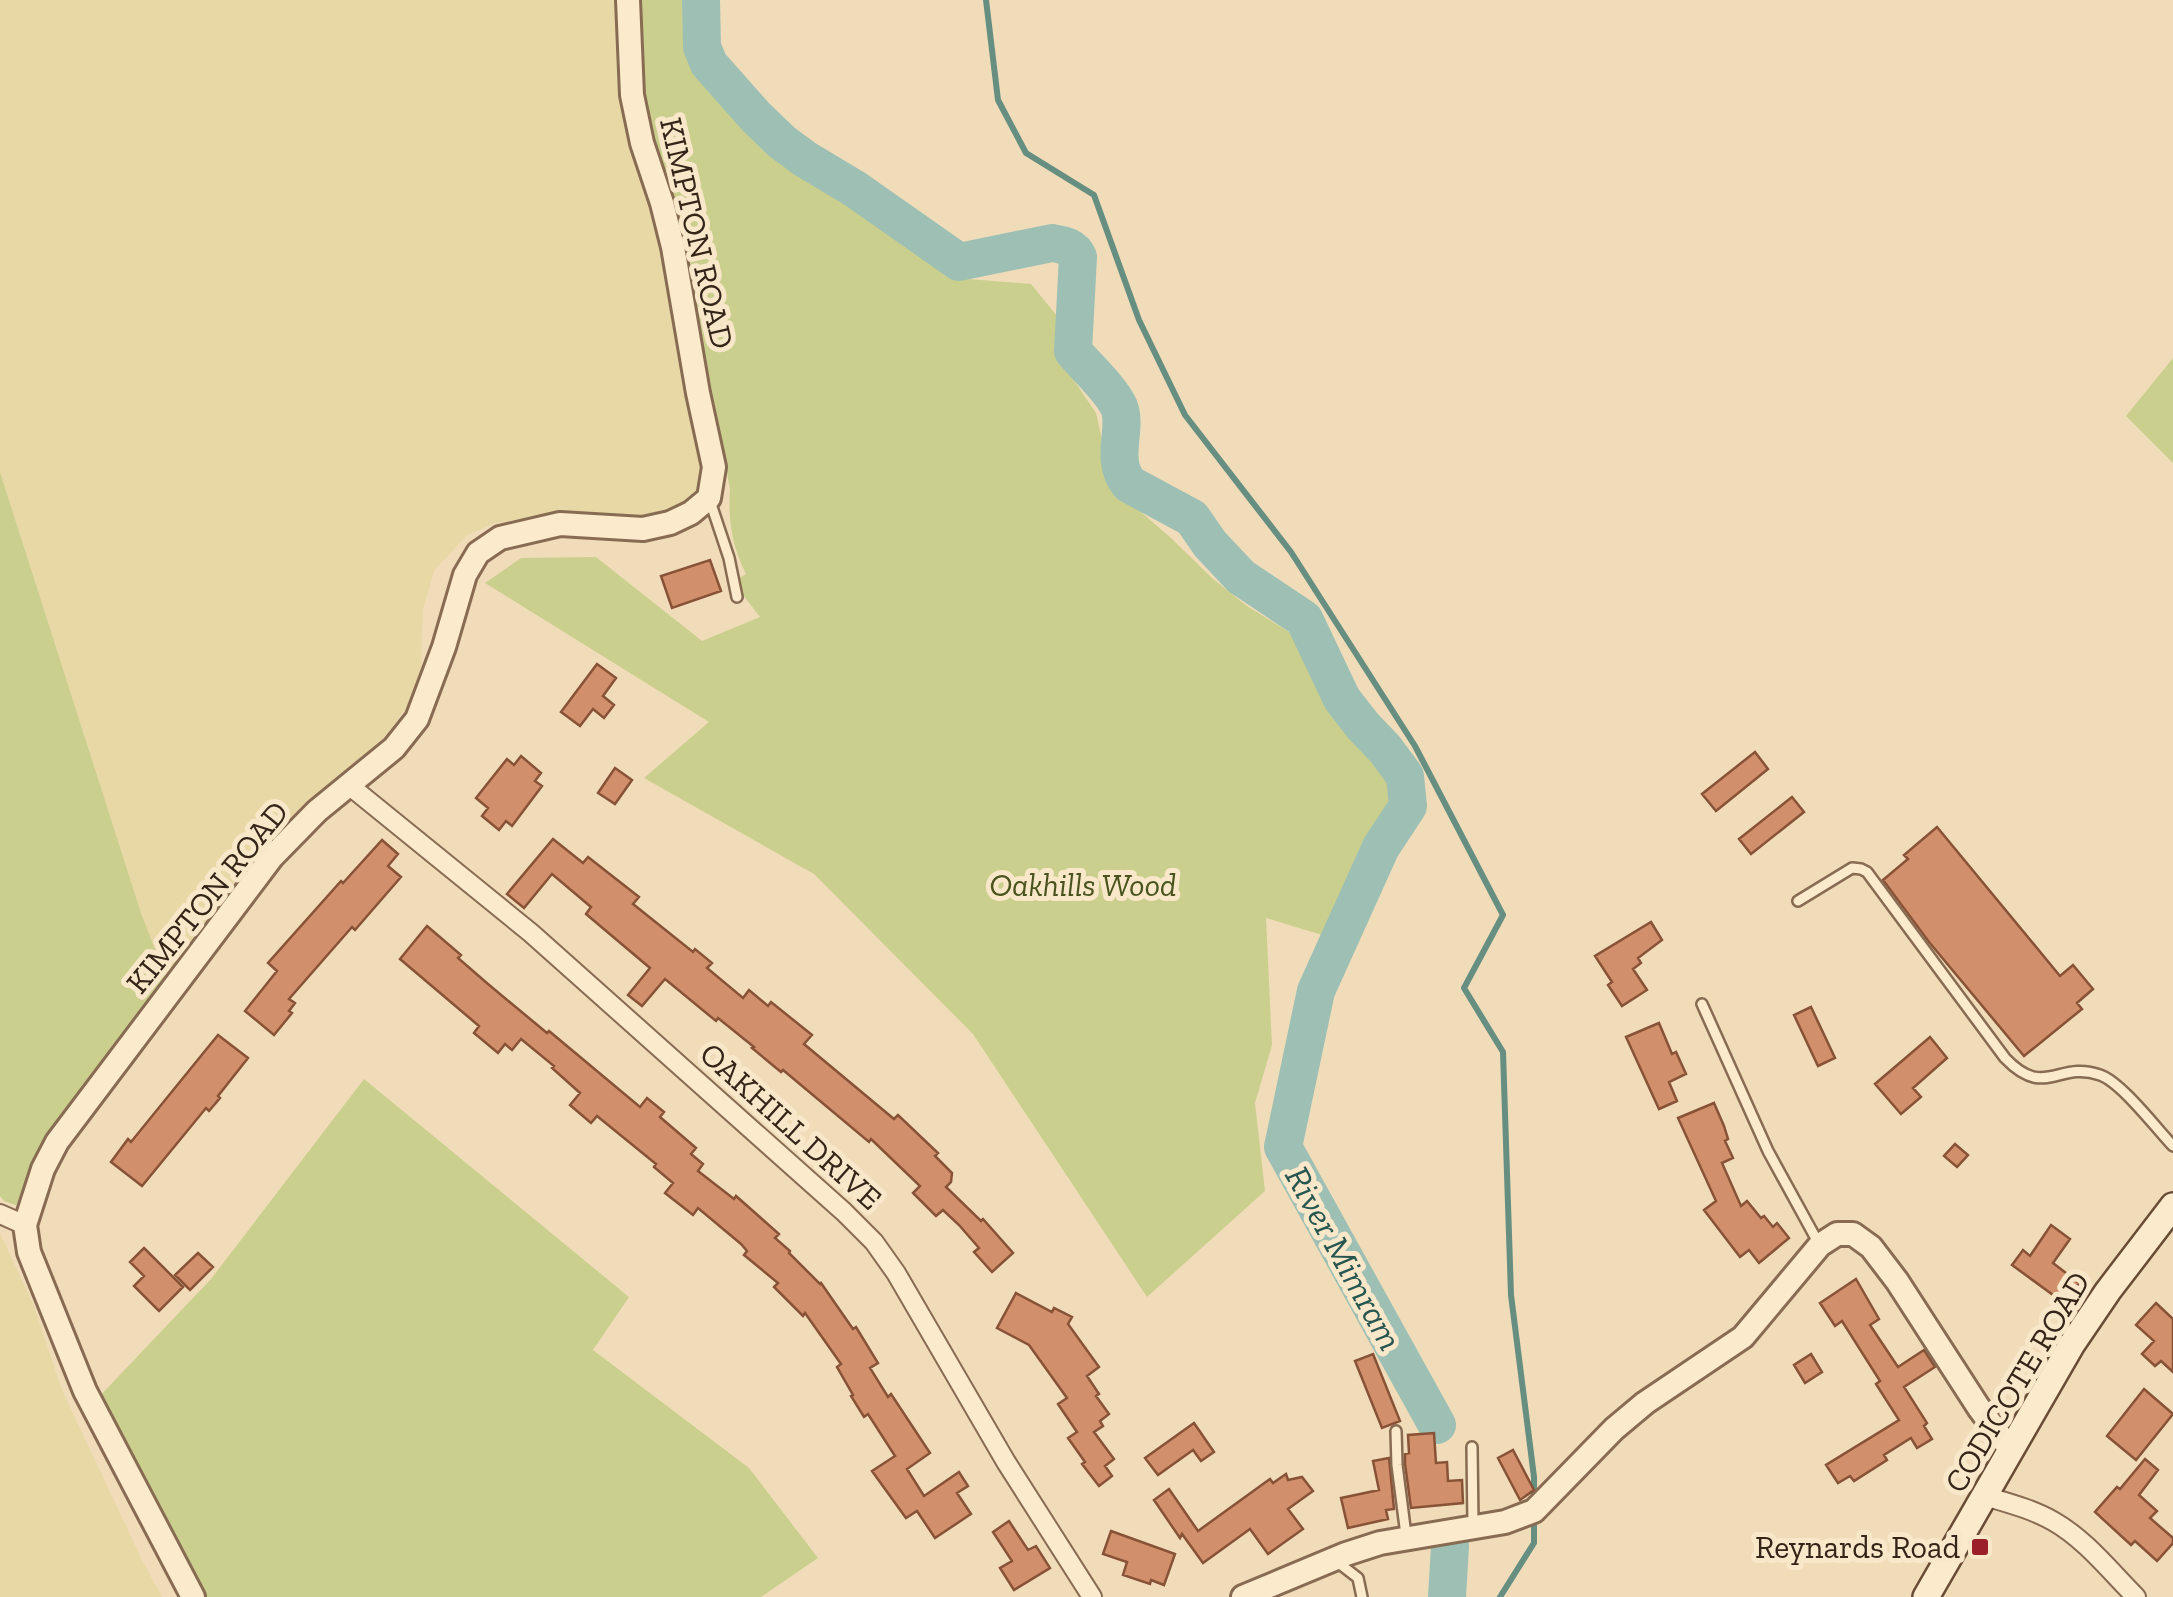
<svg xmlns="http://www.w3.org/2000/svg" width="2173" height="1597" viewBox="0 0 2173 1597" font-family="'Zilla Slab',serif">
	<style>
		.farmland { fill: #e7d8a6 }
		.green { fill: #cbcf8d }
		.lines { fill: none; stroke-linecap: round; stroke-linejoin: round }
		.stream { stroke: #668e81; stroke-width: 6 }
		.river { stroke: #9ec0b4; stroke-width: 38 }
		.building { fill: #d28f6b; stroke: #885237; stroke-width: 2.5 }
		.service-casing { stroke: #886b53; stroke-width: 14 }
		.minor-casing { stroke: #886b53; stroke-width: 22 }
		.tertiary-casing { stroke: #886b53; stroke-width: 28 }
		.secondary-casing { stroke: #694c36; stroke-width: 30 }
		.service { stroke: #fbeacc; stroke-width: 9 }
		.minor { stroke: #fbeacc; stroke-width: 18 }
		.tertiary { stroke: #fbeacc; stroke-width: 22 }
		.secondary { stroke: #fbeacc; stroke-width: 25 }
		.poi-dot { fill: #9a1f28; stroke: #f8e7c9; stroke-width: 4 }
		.labels { text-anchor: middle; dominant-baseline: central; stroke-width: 10; stroke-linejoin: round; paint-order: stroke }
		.street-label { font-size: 32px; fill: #352519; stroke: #f8e7c9 }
		.park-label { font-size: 32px; font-style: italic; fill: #49531e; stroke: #f8e7c9 }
		.poi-label { font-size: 32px; fill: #352519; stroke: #f8e7c9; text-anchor: end }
		.water-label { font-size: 35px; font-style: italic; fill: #275650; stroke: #f8e7c9 }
	</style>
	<rect width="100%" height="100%" fill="#f0dcb9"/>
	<path class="farmland" d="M0,0H615L620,91L660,243L703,469L699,488L682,508L637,520L591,514L546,516L496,523L467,535L434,571L423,609L421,668L407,707L382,740L335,778L257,856L166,978L141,913L0,472Z
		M0,1233L34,1306L62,1390L142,1560L162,1597H0Z"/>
	<path class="green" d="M638,0H691L696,53L711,88L787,161L968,279L1031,284L1057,316L1065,367L1096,413L1113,488L1171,538L1212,578L1247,606L1297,637L1325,697L1395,782L1392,803L1365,853L1329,937L1266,918L1272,1045L1255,1103L1265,1191L1147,1297L973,1034L814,874L644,778L709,722L485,583L521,558L596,557L702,641L760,617L733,582L746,574C732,546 728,521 730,489L683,234L653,149L642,97Z
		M2173,358V463L2126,416Z
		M0,472L141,913L166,978L48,1142L22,1202L15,1205L4,1201L0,1196Z
		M364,1079L629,1297L593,1350L749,1468L818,1558L761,1597H198L96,1400L211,1279Z"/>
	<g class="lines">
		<path class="stream" d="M986,0L998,100L1026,153L1094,195L1139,320L1185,415L1291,552L1415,746L1503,915L1464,988L1503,1052L1511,1295L1534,1477V1503
			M1500,1597L1534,1543V1516"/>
		<path class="river" d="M701,0L702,47L709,64L756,117L782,142L805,159L855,189L959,262L1052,243C1063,245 1073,246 1078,257L1073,351C1086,367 1111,389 1119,407C1128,429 1109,459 1129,484L1192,518L1210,544L1241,577L1304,619L1342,699L1363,726L1385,749L1405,776L1408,806L1381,847L1316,991L1283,1147L1437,1425
			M1447,1597L1450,1546"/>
	</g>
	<path class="building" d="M710,560L721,591L672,608L661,576Z
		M597,664L616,678L603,696L614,705L604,718L593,709L580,726L561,712Z
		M1755,752L1768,769L1716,811L1702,794Z
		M521,756L541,773L535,781L542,786L512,826L506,821L499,830L482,816L488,808L476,798L507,759L514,765Z
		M615,768L632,780L615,804L598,793Z
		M1792,797L1804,812L1751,854L1739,839Z
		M1937,827L2060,976L2073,965L2093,989L2077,1003L2082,1009L2024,1056L1929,942L1883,880L1908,859L1904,855Z
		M553,839L583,863L588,857L639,897L633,904L693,952L695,949L712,963L707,968L743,998L749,990L768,1006L771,1002L812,1035L804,1044L894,1119L898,1115L938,1153L935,1156L952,1173L951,1182L946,1187L981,1221L983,1219L1013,1253L992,1272L974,1252L979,1248L959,1225L943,1210L936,1216L913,1193L920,1186L871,1139L869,1142L783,1070L781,1072L752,1048L754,1047L718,1018L716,1021L665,979L642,1006L628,995L650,968L586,914L591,907L552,874L524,908L507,894Z
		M382,840L398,854L388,866L401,877L355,930L352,927L289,999L295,1003L289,1011L292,1013L274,1035L245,1011L277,971L268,963L341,881L343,883Z
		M1651,922L1662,940L1638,958L1641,963L1633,969L1647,990L1622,1006L1608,985L1612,982L1595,956Z
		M427,926L461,955L458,958L488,984L547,1033L549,1031L640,1107L647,1098L664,1112L660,1117L696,1148L691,1154L703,1164L698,1171L734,1199L736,1196L779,1234L775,1238L790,1251L789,1253L820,1284L821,1283L853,1329L856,1327L878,1363L870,1368L888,1397L891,1394L930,1453L907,1469L924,1496L959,1472L968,1486L957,1493L971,1514L935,1538L917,1511L906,1518L872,1471L895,1456L868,1414L864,1417L851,1396L853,1395L837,1367L841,1364L805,1313L803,1316L774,1287L778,1283L744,1255L747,1251L741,1244L698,1208L693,1215L665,1193L673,1183L654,1167L656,1164L597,1116L591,1123L570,1105L580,1093L552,1068L554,1066L521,1039L512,1050L505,1044L498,1053L474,1033L479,1026L400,959Z
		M1811,1007L1835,1058L1818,1066L1794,1015Z
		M1659,1023L1672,1054L1676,1052L1686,1074L1669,1082L1677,1101L1659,1109L1626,1037Z
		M218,1035L248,1058L218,1096L220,1098L209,1111L206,1108L142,1186L111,1162L128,1139L131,1142Z
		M1930,1037L1947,1058L1913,1088L1921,1097L1901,1114L1875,1084Z
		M768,1098L784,1112L774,1124L758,1110Z
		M1714,1103L1724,1126L1728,1139L1725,1141L1733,1158L1722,1163L1741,1206L1747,1201L1761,1218L1764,1216L1773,1227L1777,1223L1789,1238L1759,1263L1749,1250L1740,1257L1704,1210L1716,1201L1678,1118Z
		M1955,1144L1968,1155L1957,1167L1944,1156Z
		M2051,1225L2070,1239L2053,1263L2079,1283L2064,1303L2012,1265L2023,1250L2030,1256Z
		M144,1248L183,1287L159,1311L134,1286L144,1276L130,1262Z
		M198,1253L213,1267L190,1290L175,1275Z
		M1856,1279L1879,1319L1870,1325L1898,1367L1924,1350L1935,1367L1904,1387L1927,1423L1924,1426L1932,1439L1917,1448L1911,1438L1884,1455L1887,1460L1854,1481L1850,1476L1838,1483L1826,1465L1899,1420L1876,1384L1880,1381L1842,1321L1835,1326L1820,1303Z
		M1016,1293L1052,1312L1054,1308L1072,1317L1068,1324L1099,1367L1087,1376L1099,1394L1096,1396L1109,1414L1100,1421L1103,1426L1094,1432L1114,1459L1105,1466L1112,1476L1099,1486L1082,1464L1085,1462L1068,1438L1077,1432L1058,1404L1067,1398L1029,1345L997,1328Z
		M2156,1303L2173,1319V1372L2161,1361L2155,1366L2142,1354L2154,1341L2136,1325Z
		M1373,1354L1400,1421L1382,1428L1355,1361Z
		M1811,1354L1822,1372L1805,1383L1794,1365Z
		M2144,1389L2173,1414L2136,1460L2107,1436Z
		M1194,1423L1214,1452L1201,1461L1193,1450L1158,1475L1145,1458Z
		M1434,1433L1436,1463L1447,1462L1448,1481L1462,1480L1463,1503L1411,1508L1405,1464V1454L1409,1453L1408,1435Z
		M1513,1450L1534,1490L1520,1500L1498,1458Z
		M1389,1458L1394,1509L1386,1510L1388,1519L1348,1528L1341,1498L1379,1490L1373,1461Z
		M2145,1459L2158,1470L2139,1495L2157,1511L2150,1518L2173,1538V1543L2157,1561L2135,1541L2131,1545L2095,1512L2117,1487L2120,1489Z
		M1286,1474L1288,1480L1302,1477L1313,1491L1288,1509L1303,1529L1268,1554L1250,1529L1203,1563L1182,1534L1180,1538L1154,1500L1169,1489L1198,1531L1270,1479L1273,1483Z
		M1009,1521L1028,1550L1036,1546L1050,1568L1014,1590L1000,1568L1012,1561L993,1532Z
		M1111,1531L1175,1554L1164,1585L1151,1580L1150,1584L1123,1575L1127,1562L1103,1554Z"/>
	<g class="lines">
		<g class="service-casing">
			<path id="service" d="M710,501L729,558L737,597
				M1798,901L1852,868L1861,869L1867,872L2005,1058C2045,1100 2058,1060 2100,1075C2121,1082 2156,1128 2173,1146
				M1702,1004L1768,1151L1819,1244
				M1396,1431L1397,1465L1406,1535
				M1472,1447L1473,1524
				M1336,1561L1358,1578L1362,1597"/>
		</g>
		<g class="minor-casing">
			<path id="minor" d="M350,786L531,933L844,1212L874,1242L896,1273L1006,1462L1092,1597
				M0,1214L25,1225
				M1985,1496C2008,1503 2032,1509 2053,1521C2085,1539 2110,1571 2136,1597"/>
		</g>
		<g class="tertiary-casing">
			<path id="tertiary" d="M193,1597L85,1391L29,1252L25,1225L43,1169L57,1142L272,857L317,811L394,748L417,719L444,647L465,575L478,553L500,538L560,524L643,529L670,523L691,513L709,498L714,467L698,393L673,247L662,203L642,143L632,95L628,0
				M1243,1597L1346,1554L1380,1543L1505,1522L1534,1511L1614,1429L1645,1403L1743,1337L1820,1245L1837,1234H1853L1871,1247L1897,1281L1979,1408L2010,1449"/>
		</g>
		<g class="secondary-casing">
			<path id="secondary" d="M1926,1597L2072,1344L2108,1291L2173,1206"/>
		</g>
		<use href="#service" class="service"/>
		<use href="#minor" class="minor"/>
		<use href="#tertiary" class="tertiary"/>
		<use href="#secondary" class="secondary"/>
	</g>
	<rect class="poi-dot" x="1970" y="1537" width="20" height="20" rx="5"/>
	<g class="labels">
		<g class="street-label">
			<text transform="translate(697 233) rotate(77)">KIMPTON ROAD</text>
			<text transform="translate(207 897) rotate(-51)">KIMPTON ROAD</text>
			<text transform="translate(791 1126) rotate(42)">OAKHILL DRIVE</text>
			<text transform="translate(2017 1382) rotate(-59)">CODICOTE ROAD</text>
		</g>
		<g class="park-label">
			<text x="1083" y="885">Oakhills Wood</text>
		</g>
		<g class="poi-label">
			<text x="1960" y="1547">Reynards Road</text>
		</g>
		<g class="water-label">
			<text transform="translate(1344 1258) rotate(61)">River Mimram</text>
		</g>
	</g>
</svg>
